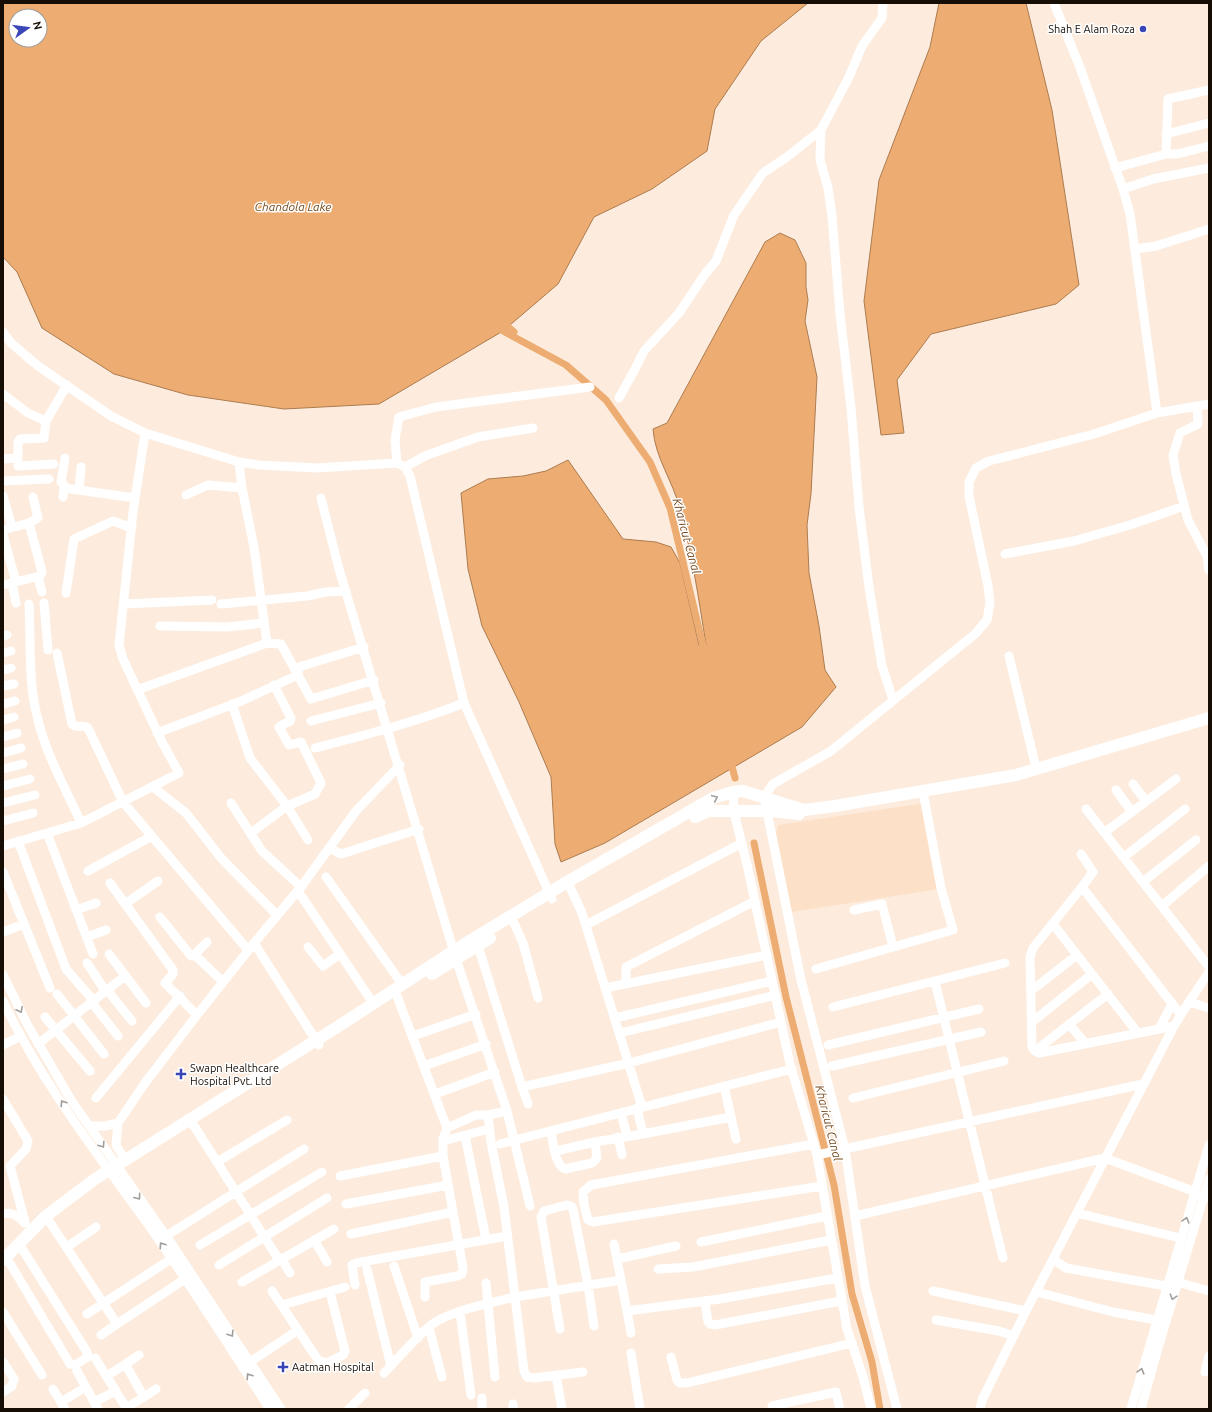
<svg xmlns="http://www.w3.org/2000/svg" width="1212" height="1412" viewBox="0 0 1212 1412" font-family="Ubuntu,sans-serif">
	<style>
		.built { fill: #fce0c7 }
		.water { fill: #edac71; stroke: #ac7c51; fill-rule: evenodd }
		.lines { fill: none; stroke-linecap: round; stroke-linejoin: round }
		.canal { stroke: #edac71; stroke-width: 7 }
		.minor { stroke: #fff; stroke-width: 9 }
		.major { stroke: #fff; stroke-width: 12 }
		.oneway { stroke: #a29e9b }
		.poi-dot { fill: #3a45b8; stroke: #fff; stroke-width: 1.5 }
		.labels { text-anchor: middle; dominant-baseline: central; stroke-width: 3; stroke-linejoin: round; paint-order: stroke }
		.poi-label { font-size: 11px; fill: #160d05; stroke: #fff; text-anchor: start }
		.water-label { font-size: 12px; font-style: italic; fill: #774b20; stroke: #fff }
	</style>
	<rect width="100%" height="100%" fill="#fdecdd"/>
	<path class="built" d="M925,803L939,889L792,912L776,832L779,825Z"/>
	<path class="water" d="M3,3H808L761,41L715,109L707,151L652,189L594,217L558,284L503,331L379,404L284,409L188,395L114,374L42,328L17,272L3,257ZM16,16H40V40H16Z
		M939,3H1026L1052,110L1079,285L1056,304L931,334L897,380L904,433L881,435L864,301L879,180L930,47Z
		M780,233L795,240L806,263V287L808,300L805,321L817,377L811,494L807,525L809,573L819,626L825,670L836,687L802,727L605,843L561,862L555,844L551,777L519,702L482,626L468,569L461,493L488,479L523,476L546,471L568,460L623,539L656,542L671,547L680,563L699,645H706C699,600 692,554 680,509C673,481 655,458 653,429L667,423L765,242Z"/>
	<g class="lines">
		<path class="canal" d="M500,320L514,332L503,331L566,365L606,400L650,462L670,508L705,654
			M730,759L735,778
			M754,843L786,997L834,1185L852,1294L872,1362L880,1409"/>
		<path class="minor" d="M1054,3L1081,70L1123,189L1130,214L1157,413
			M821,130L849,77L862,46L882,18L883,3
			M1166,134L1209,123
			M1166,154H1177L1209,146
			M1115,168L1166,154L1168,99L1209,90
			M1123,189L1153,179L1209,168
			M1135,249L1156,246L1209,229
			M3,332L11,343L38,366L111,416L145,433L239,462L259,465L317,468L397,463L405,467L410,476L464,703L552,899
			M3,394L28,413L46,421L67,385
			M619,398L634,371L644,351L679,313L705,274L716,261L734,215L763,173L787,157L821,130L820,160L828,188L832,216L840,314L851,408L859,507L869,587L882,666L893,700
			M1197,406L1198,424L1180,433L1173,455L1176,474L1188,520L1207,556L1209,570
			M3,459L18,458V442L20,439L44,438L46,421
			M239,462L242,488L254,547L267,643
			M397,463L395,440L399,417L436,407L590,387
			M18,466L54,464
			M405,467L427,455L478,437L533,428
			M3,481L49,479
			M64,488V485L61,482L65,458
			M79,490L81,467
			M186,495L208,485L242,488
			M3,496L12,527
			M63,497L64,488L135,498
			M321,498L339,569L456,959L507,1111L488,1115L491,1142L504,1207L515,1297L621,1280
			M29,523L38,518L33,497
			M3,530L29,523L42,572L40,576L3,585
			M3,535L16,582
			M1005,554L1074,541L1130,525L1184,506
			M38,577L42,592
			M12,583L16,603
			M66,593L74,539L113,521L132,528
			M44,603L48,650
			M29,604C31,641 28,681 37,716C45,753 66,789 81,823
			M124,604L212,600
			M221,604L307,596L326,592L346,591
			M160,626L227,627L264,623
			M3,636L7,635
			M3,653L11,651
			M57,653L72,724C77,729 83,724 88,728L123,802L248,950
			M1009,656L1036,768
			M3,670L11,668
			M3,686L14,684
			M137,690L267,643L281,644L311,699L374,680
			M3,704L15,701
			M232,704L250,758L287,806L308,840
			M3,720L14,717
			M311,721L381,703
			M157,733L239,702L298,675L299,667L364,647
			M3,737L17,733
			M315,748C365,735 416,722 464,703
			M3,753L21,748
			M3,769L23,764
			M1133,784L1146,801
			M3,786L30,779
			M153,787L186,813L221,858L277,915
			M1116,790L1132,812
			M733,792L734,812L748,869L790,1064L817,1155L847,1329L863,1377L871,1409
			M3,803L35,795
			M231,803L262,851L301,887
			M1086,809L1209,967
			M3,821L33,813
			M1105,832L1176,779
			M47,833L93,954
			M251,833L287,806L315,794L321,783L301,742L289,745L279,727L290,721L291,718L274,685
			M18,841L66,969L94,1001
			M3,846L81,823L179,773L162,742L123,659L119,645L133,512L145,433
			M329,848L341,854L419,829
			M1081,854L1093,872L1082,887
			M1124,857L1185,809
			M88,871L152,836
			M3,872L50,988
			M326,877L402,984
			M1144,881L1196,840
			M110,883L173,970V974L165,983L197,1015
			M570,887L582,913L642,1107
			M298,891L373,1003
			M125,904L158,881
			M1163,905L1209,866
			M76,910L96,903
			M854,910L882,904L893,947
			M160,917L191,956H193L207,942
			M514,923L523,943L538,998
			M1053,924L1137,1032
			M586,925L742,843
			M3,932L24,924
			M87,937L106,930
			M254,943L319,1045
			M478,946L522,1087L629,1063L781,1022
			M308,947L323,966L340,954
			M109,954L146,1003
			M195,955L223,982
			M87,963L106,992
			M816,969L953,930L941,888L924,797
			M3,975L27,1024L71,1100L169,1240L281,1409
			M935,982L1003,1258
			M626,983V967L755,901
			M605,988L767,955
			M108,991L132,1021
			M1031,991L1077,955
			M57,994L104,1054
			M397,996L447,1128
			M3,1001C41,1082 98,1155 150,1227C192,1287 230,1348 270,1409
			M1189,1002L1209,972
			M92,1003L118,1036
			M833,1007L1005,963
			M45,1017L90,1071
			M615,1018L772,981
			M1032,1022L1092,974
			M1069,1024L1085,1043
			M1174,1026L1039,1053L1035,1051L1032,1047L1030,957L1033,948L1082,887L1181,1015
			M1159,1029L1172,1004
			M620,1033L776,995
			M416,1035L476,1014
			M38,1044L125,976
			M3,1045L21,1036
			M828,1045L979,1009
			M1035,1051L1108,994
			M427,1065L486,1044
			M832,1066L981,1032
			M724,1086L736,1139
			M522,1087L528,1104
			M438,1093L495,1072
			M96,1098L180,996
			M853,1098L1004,1061
			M3,1099L28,1141L26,1149L10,1166L25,1222
			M507,1111L530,1206
			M621,1113L627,1136
			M189,1118L279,1260
			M118,1123L116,1145L125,1160
			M90,1126H105L118,1123L145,1083L197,1015L254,943L301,887L356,811L400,765
			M551,1131C553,1141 554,1164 565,1169L592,1163L597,1158L595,1142L643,1134L637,1108
			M643,1134L731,1117
			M465,1136L486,1239
			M618,1137L622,1155
			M443,1141L489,1129
			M500,1144L792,1069
			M814,1144L591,1185L583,1192L584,1205L588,1220L593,1222L822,1186
			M556,1151L595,1142
			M817,1155L1143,1084
			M217,1162L287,1120
			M340,1176L443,1156
			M346,1204L448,1185
			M1077,1213L1180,1238
			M3,1214C13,1211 18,1217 25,1223
			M855,1216L1105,1158L1209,1197
			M49,1221L117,1324L185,1279
			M351,1234L453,1212
			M166,1236L304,1149
			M314,1240L327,1262
			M701,1242L827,1216
			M614,1244L627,1311
			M200,1245L322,1172
			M67,1247L96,1227
			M281,1258L290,1273
			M617,1259L676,1246
			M1053,1259L1066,1268L1166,1286
			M8,1260L70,1364L75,1365L88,1357L87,1352L21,1247
			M219,1265L327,1198
			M394,1266L418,1338
			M367,1269L391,1366
			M658,1269L693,1267L831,1240
			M242,1282L334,1229
			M1177,1282L1209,1291
			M486,1283L495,1377
			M355,1285L352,1265L356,1263L507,1236
			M272,1291L318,1360L326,1363L343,1355L345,1351L330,1292
			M933,1291L1026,1311
			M1037,1292L1113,1312L1156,1320
			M425,1297V1282L457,1276L462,1274L463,1268L443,1156V1139L447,1128L476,1115H488
			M705,1302L708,1322L710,1324L715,1325L841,1301
			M282,1305L345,1287
			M3,1312L42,1375
			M460,1312L471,1395
			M87,1314L171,1259
			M936,1320L999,1331L1014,1336
			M429,1328L442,1377
			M560,1329L541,1217L544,1211L567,1205L571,1206L573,1209L588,1285L594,1326
			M631,1333L627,1311L720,1299L837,1278
			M101,1335L117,1324
			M631,1353L640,1409
			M671,1357L677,1380L680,1383H687L852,1343
			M95,1358L127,1409
			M3,1362L14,1379L12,1386L3,1392
			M250,1362L298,1330
			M124,1365L139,1355
			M77,1371L98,1409
			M1205,1372L1209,1356
			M384,1373C398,1359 423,1328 439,1320C462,1308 491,1303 515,1297L524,1371L527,1377L534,1378L583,1372
			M556,1375L562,1409
			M107,1376L124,1365L128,1369L144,1397L126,1408
			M53,1389L65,1409
			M144,1397L156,1389
			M482,1398V1409
			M61,1402L86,1387
			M94,1402L116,1391
			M513,1404V1409
			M772,1406L836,1392L840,1409
			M349,1409L365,1393
			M897,1409L865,1286L845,1149L801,980L764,797L773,784L831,751L975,634L987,620L990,603L988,586L969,496V482L976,468L989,461L1094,434L1157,413L1209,404
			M980,1409L982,1400L1026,1311L1174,1026L1189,1002L1209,1008
			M1131,1409L1209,1145
			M1141,1409L1158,1348L1209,1179"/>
		<path class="major" d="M695,817L708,811H771L799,814
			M432,974L490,938
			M3,1260L46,1216L95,1179L342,1024L455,950L567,882L713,798L733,792L743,791L804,810L835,806L1016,775L1209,718"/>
	</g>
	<defs><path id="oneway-chevron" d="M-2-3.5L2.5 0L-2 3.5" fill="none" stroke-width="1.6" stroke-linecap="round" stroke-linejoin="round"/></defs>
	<g class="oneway">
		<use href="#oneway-chevron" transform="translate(715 798) rotate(-25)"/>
		<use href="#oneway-chevron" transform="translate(20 1010) rotate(64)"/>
		<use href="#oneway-chevron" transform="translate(63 1103) rotate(-123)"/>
		<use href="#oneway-chevron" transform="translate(102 1145) rotate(57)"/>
		<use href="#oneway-chevron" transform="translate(138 1197) rotate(54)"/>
		<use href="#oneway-chevron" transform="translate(1186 1220) rotate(-74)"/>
		<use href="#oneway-chevron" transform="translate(162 1245) rotate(-124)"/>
		<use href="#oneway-chevron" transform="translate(1173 1297) rotate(107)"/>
		<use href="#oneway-chevron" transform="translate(231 1334) rotate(57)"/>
		<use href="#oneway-chevron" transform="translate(1141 1371) rotate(-74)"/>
		<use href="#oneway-chevron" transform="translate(249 1376) rotate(-123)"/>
	</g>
	<g class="poi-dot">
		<circle cx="1143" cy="29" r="4"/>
		<path d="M179 1068h4v4h4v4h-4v4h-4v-4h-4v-4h4z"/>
		<path d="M281 1361h4v4h4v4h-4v4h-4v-4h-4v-4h4z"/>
	</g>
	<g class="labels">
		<g class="poi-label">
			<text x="1135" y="29" text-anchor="end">Shah E Alam Roza</text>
			<text x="190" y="1068">Swapn Healthcare<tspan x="190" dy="13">Hospital Pvt. Ltd</tspan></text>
			<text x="292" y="1367">Aatman Hospital</text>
		</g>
		<g class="water-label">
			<text x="293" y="206">Chandola Lake</text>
			<text transform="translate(687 536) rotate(75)">Kharicut Canal</text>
			<text transform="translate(829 1123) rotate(76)">Kharicut Canal</text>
		</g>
	</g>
	<rect width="1212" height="1412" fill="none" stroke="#160d05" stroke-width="8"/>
	<g transform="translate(28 28) rotate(76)"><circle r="19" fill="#ffffff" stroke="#a29e9b"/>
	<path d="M0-3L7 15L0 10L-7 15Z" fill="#3a45b8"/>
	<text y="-6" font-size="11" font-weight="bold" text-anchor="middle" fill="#160d05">N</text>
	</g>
</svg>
